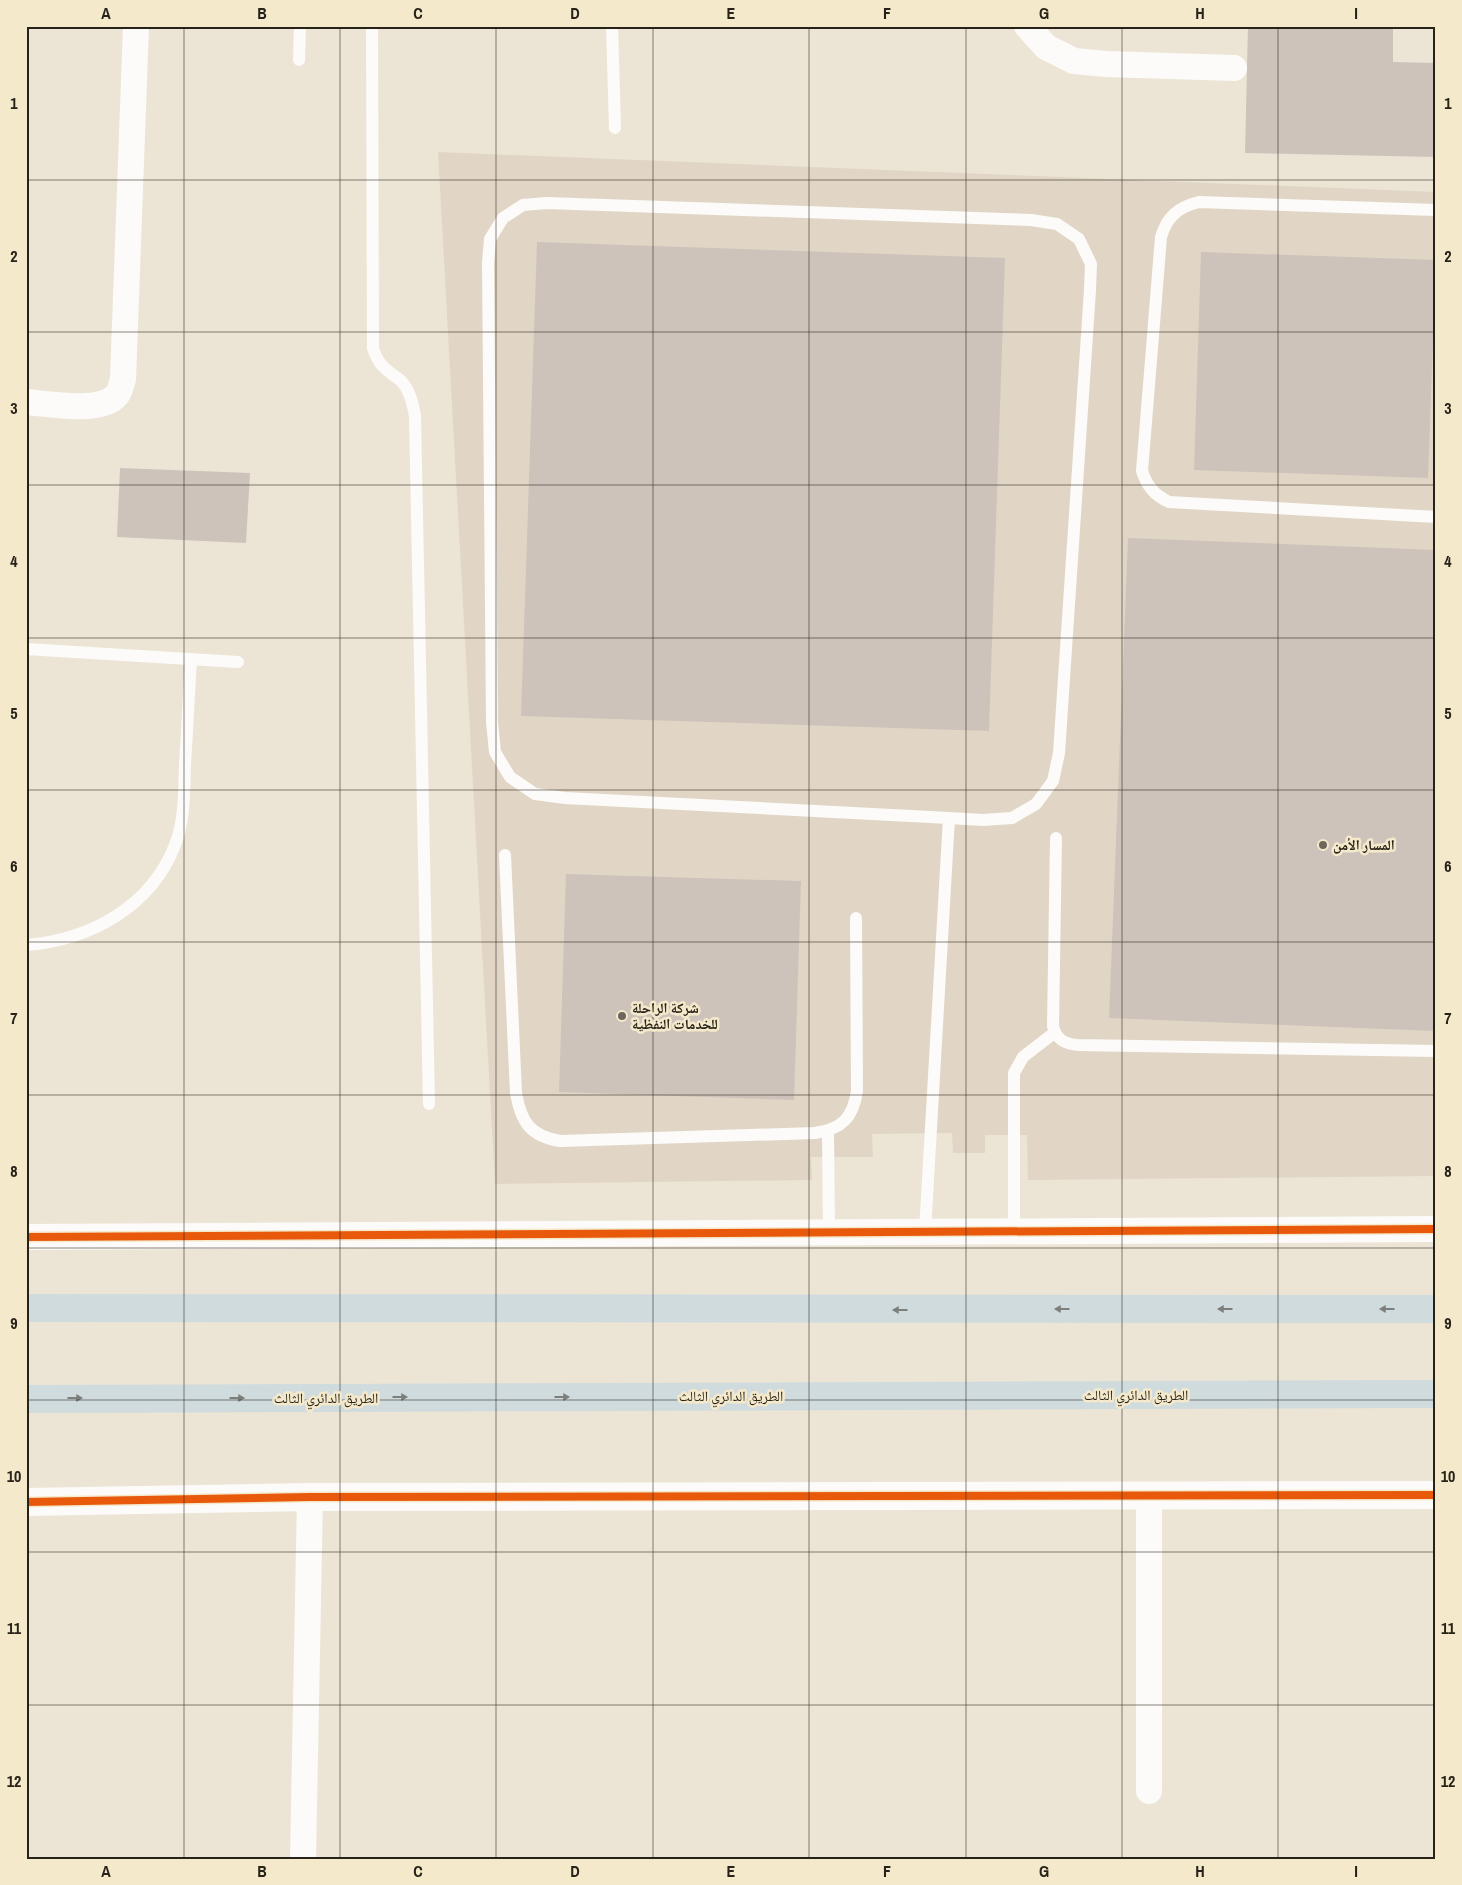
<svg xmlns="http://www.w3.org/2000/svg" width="1462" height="1885" viewBox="0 0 1462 1885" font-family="'Archivo Narrow','Noto Naskh Arabic',sans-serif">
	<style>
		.industrial { fill: #e1d6c5 }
		.building { fill: #cdc3ba }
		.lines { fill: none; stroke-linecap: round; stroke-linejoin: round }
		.service { stroke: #fcfbf9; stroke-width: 12 }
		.minor { stroke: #fcfbf9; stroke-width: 26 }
		.tertiary { stroke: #fcfbf9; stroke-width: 28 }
		.motorway { stroke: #d0dbde; stroke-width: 28 }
		.cycleway-casing { stroke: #f5e9cc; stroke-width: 11 }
		.cycleway { stroke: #e8590c; stroke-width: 8 }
		.oneway { fill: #7c7f7c }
		.grid { fill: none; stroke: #282319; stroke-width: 1; stroke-opacity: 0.55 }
		.poi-dot { fill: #6d675b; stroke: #f5e9cc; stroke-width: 2 }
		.labels { text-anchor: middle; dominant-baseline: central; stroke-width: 5; stroke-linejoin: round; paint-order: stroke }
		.poi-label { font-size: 14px; font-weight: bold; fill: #282319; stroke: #f5e9cc; text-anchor: start }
		.street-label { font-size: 14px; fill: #282319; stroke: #f5e9cc }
		.neatline { fill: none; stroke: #282319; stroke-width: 2 }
		.grid-label { font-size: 16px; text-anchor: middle; font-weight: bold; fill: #282319 }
	</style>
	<rect width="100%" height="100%" fill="#ece5d5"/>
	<path class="industrial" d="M438,152L1436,192V1176L1028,1180L1027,1135H985V1153H953L952,1133L872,1134L873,1157H811L812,1180L495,1184Z"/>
	<path class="building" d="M1248,26H1393V62L1436,63V157L1245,153Z
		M537,242L1005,258L989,731L521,716Z
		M1201,252L1436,260L1428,478L1194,470Z
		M120,468L250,473L246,543L117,537Z
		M1128,538L1436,550V1031L1109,1018Z
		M566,874L801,881L794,1100L559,1092Z"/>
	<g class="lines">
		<path class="service" d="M372,26L373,348C379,367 386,369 400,380C410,389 413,404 415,416L429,1104
			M612,26L615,128
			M299,60L300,26
			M547,203L1031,220L1057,224L1079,239L1091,264L1090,290L1059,753L1053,781L1036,804L1012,818L983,820L949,818L565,798L535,794L510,777L495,752L492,722L488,263L490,239L503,218L523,205Z
			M1436,210L1199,202C1178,207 1167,217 1161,237L1142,471C1147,486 1154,495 1169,502L1436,517
			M26,649L238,662
			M1056,838L1053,1026C1056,1039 1064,1044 1078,1045L1436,1051
			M505,855L516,1093C521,1122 530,1136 560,1141L815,1133C842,1129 853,1118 857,1091L856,918
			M26,945C90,940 151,907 175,845C185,820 184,791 185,766C187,730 189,695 191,659
			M828,1131L829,1232
			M925,1231L949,818
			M1014,1231V1073L1023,1057L1054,1033"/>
		<path class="minor" d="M1027,26L1046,47L1074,61L1106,64L1234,68
			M26,402C50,404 97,413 115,397C120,393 121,385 123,379L136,26
			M26,1237L1436,1229
			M1149,1495V1791
			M303,1859L310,1497"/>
		<path class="tertiary" d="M26,1502L310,1497L1436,1495"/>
		<path class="motorway" d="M26,1308L1436,1309
			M26,1399L1436,1394"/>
		<g class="cycleway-casing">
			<path id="cycleway" d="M26,1237L1436,1229
				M26,1502L310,1497L1436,1495"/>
		</g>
		<use href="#cycleway" class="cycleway"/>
	</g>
	<defs><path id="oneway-solid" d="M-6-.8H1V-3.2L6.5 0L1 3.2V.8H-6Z" transform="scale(1.25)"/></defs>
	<g class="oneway">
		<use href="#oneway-solid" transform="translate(1062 1309) rotate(180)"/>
		<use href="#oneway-solid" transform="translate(1225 1309) rotate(180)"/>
		<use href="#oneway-solid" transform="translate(1387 1309) rotate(180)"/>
		<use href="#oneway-solid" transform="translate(900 1310) rotate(-180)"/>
		<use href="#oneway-solid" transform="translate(400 1397)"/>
		<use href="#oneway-solid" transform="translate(562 1397)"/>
		<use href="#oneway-solid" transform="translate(75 1398)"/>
		<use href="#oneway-solid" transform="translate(237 1398)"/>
	</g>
	<path class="grid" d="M184,26V1859M340,26V1859M496,26V1859M653,26V1859M809,26V1859M966,26V1859M1122,26V1859M1278,26V1859M26,180H1436M26,332H1436M26,485H1436M26,638H1436M26,790H1436M26,942H1436M26,1095H1436M26,1248H1436M26,1400H1436M26,1552H1436M26,1705H1436"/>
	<g class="poi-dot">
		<circle cx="1323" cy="845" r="5"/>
		<circle cx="622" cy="1016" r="5"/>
	</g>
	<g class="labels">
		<g class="poi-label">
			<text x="1333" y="845">المسار الأمن</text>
			<text x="632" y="1008">شركة الراحلة<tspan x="632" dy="16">للخدمات النفظية</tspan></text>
		</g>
		<g class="street-label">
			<text x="1136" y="1395">الطريق الدائري الثالث</text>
			<text x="731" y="1396">الطريق الدائري الثالث</text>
			<text x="326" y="1398">الطريق الدائري الثالث</text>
		</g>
	</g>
	<rect width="1462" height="1885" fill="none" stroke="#f5e9cc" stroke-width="55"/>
	<rect x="28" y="28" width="1406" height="1830" class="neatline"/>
	<g class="grid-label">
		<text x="106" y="19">A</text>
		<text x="262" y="19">B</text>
		<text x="418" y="19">C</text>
		<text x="575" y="19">D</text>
		<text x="731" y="19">E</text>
		<text x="887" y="19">F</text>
		<text x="1044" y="19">G</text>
		<text x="1200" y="19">H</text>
		<text x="1356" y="19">I</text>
		<text x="14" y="109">1</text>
		<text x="1448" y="109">1</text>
		<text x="14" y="262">2</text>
		<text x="1448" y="262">2</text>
		<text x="14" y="414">3</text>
		<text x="1448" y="414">3</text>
		<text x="14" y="567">4</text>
		<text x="1448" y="567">4</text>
		<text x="14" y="719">5</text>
		<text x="1448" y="719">5</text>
		<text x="14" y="872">6</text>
		<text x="1448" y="872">6</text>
		<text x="14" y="1024">7</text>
		<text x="1448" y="1024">7</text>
		<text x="14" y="1177">8</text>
		<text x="1448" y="1177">8</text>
		<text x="14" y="1329">9</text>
		<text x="1448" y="1329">9</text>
		<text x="14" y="1482">10</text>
		<text x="1448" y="1482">10</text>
		<text x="14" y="1634">11</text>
		<text x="1448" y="1634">11</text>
		<text x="14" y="1787">12</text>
		<text x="1448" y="1787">12</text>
		<text x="106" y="1877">A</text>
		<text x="262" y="1877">B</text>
		<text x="418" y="1877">C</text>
		<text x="575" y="1877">D</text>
		<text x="731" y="1877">E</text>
		<text x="887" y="1877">F</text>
		<text x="1044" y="1877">G</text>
		<text x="1200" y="1877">H</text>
		<text x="1356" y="1877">I</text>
	</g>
</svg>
